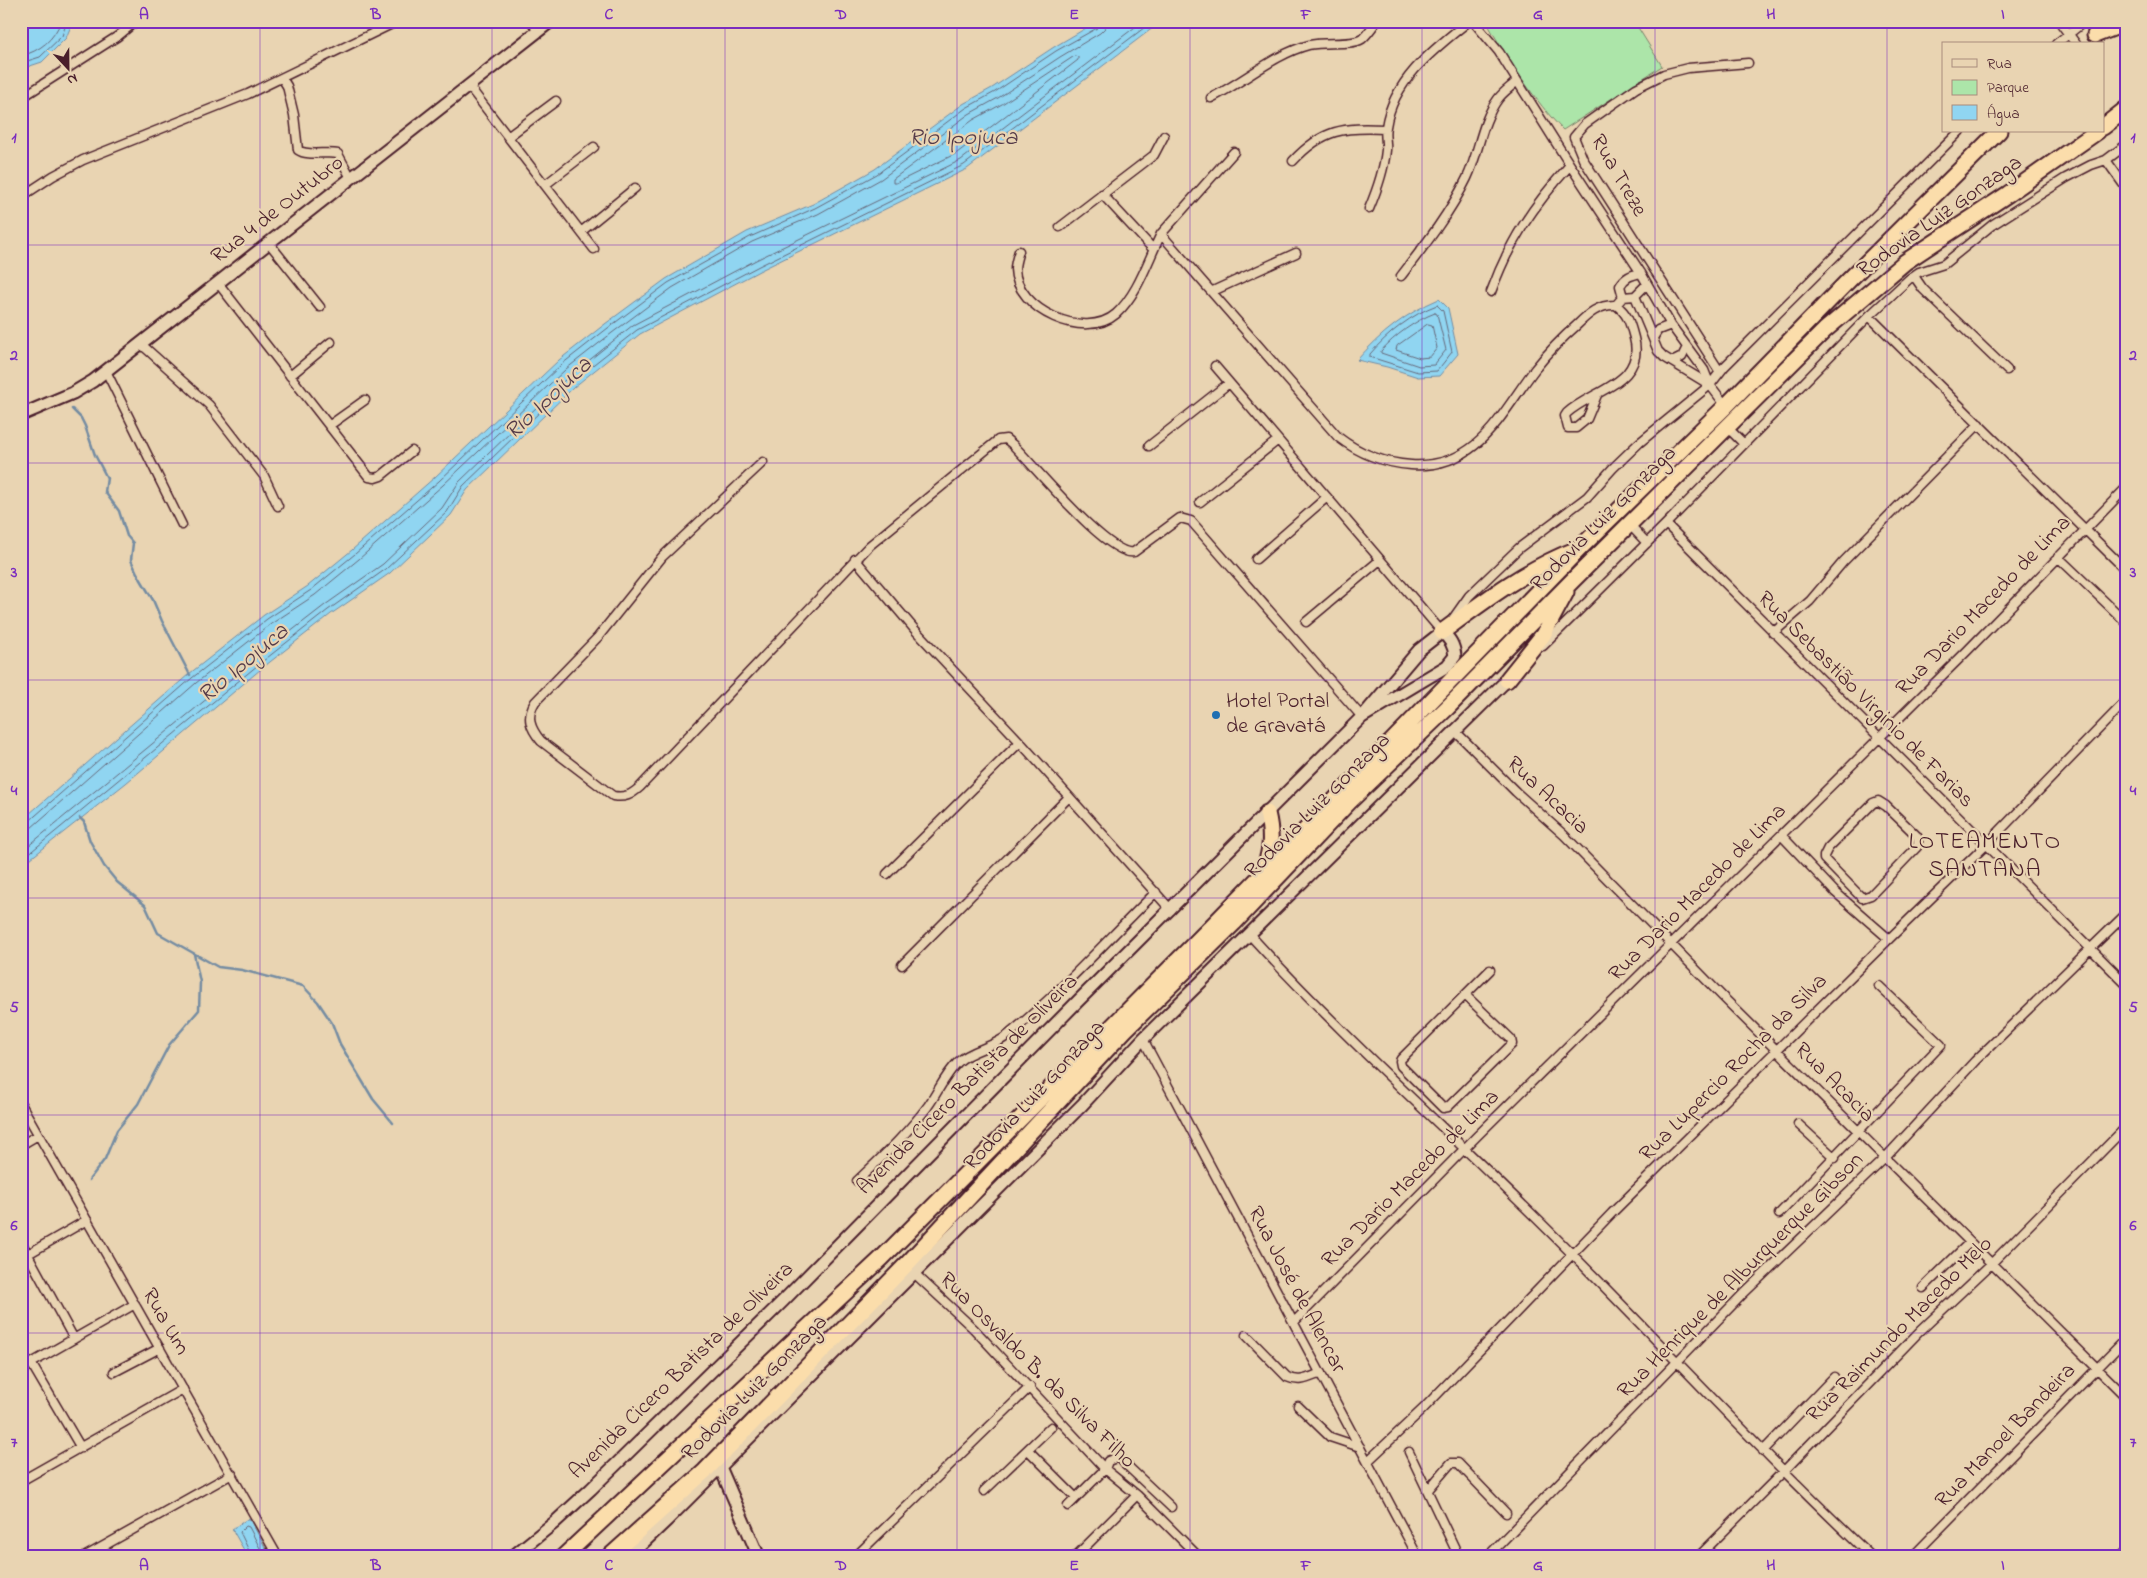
<svg xmlns="http://www.w3.org/2000/svg" width="2147" height="1578" viewBox="0 0 2147 1578" font-family="'Indie Flower',sans-serif">
	<style>
		.green { fill: #ace5a9; stroke: #7b826a }
		.water { fill: #90d5f1; stroke: #748ca2 }
		.lines { fill: none; stroke-linecap: round; stroke-linejoin: round }
		.shore { stroke: #66687a; stroke-width: 1 }
		.stream { stroke: #748ca2; stroke-width: 2.5 }
		.street-casing { stroke: #4a1f2b; stroke-width: 11 }
		.secondary-casing { stroke: #4a1f2b; stroke-width: 15 }
		.highway-casing { stroke: #4a1f2b; stroke-width: 19 }
		.street { stroke: #e9d4b2; stroke-width: 8 }
		.secondary { stroke: #e9d4b2; stroke-width: 11 }
		.highway { stroke: #fbddab; stroke-width: 15 }
		.grid { fill: none; stroke: #7b2cbf; stroke-width: 1; stroke-opacity: 0.55 }
		.poi-dot { fill: #1f6fb2; stroke: #e9d4b2; stroke-width: 2 }
		.labels { text-anchor: middle; dominant-baseline: central; stroke-width: 4.5; stroke-linejoin: round; paint-order: stroke }
		.street-label { font-size: 22px; fill: #4a1f2b; stroke: #e9d4b2 }
		.poi-label { font-size: 22px; fill: #4a1f2b; stroke: #e9d4b2; text-anchor: start }
		.water-label { font-size: 24px; font-style: italic; fill: #543a49; stroke: #e9d4b2 }
		.neighbourhood-label { font-size: 24px; letter-spacing: 1px; fill: #4a1f2b; stroke: #e9d4b2 }
		.neatline { fill: none; stroke: #7b2cbf; stroke-width: 2 }
		.grid-label { font-size: 16px; text-anchor: middle; font-weight: bold; fill: #7b2cbf }
	</style>
	<rect width="100%" height="100%" fill="#e9d4b2"/>
	<filter id="ink" filterUnits="userSpaceOnUse"><feTurbulence type="fractalNoise" baseFrequency=".02" numOctaves="2"/><feDisplacementMap in="SourceGraphic" scale="10" xChannelSelector="R" yChannelSelector="G"/><feConvolveMatrix kernelMatrix="1 2 1 2 8 2 1 2 1" color-interpolation-filters="sRGB"/></filter>
	<g filter="url(#ink)">
		<path class="green" d="M1486,21H1634L1662,66L1563,130C1536,103 1505,55 1486,21Z"/>
		<path class="water" d="M21,21H73L66,38L42,62L21,69Z
			M1098,21H1162L967,169L761,270L640,334L574,387L467,490L451,515L390,573L331,614L261,669L126,783L21,866V821L189,674L264,615L308,586L352,550L435,477L559,360L605,324L666,279L747,232L813,204L875,169L963,104L992,88L1054,47Z
			M1439,299L1448,308L1458,354L1439,376L1418,377L1387,367L1357,360C1381,333 1406,313 1439,299Z
			M249,1518L269,1554L265,1557H248L232,1529Z"/>
		<g class="lines">
			<path class="shore" d="M21,56C40,51 54,40 61,21
				M1075,56L1078,57V60L957,153L896,183H893V179L973,120L1002,104Z
				M21,63L40,57L62,36L67,21
				M1437,305L1443,311L1452,352L1437,371L1418,372L1370,357V354C1387,334 1412,314 1437,305Z
				M1435,313L1437,314L1446,350L1434,365L1419,366L1381,353V351C1394,336 1416,320 1435,313Z
				M1428,324L1432,325L1437,348L1430,357L1420,358L1396,350L1397,346Z
				M21,825L27,823L192,678L267,619L311,590L355,554L439,481L562,364L608,328L668,283L750,237L815,208L877,174L966,108L995,92L1056,51L1097,28L1099,21
				M21,831L31,828L196,683L271,624L315,595L359,559L443,485L566,369L612,333L672,288L752,242L818,214L881,179L969,114L998,98L1060,57L1100,33L1105,28L1106,21
				M21,852L254,660L325,605L383,564L442,508L459,482L566,379L633,325L756,260L961,160L1143,21
				M21,860L258,665L328,610L386,569L447,512L463,486L570,383L637,330L759,266L964,165L1153,21
				M252,1557L240,1532L246,1526L249,1527L262,1552L263,1557"/>
			<path class="stream" d="M72,409L81,418L85,426L95,455L107,478L105,492L119,511L127,536L133,543L131,560L137,573L153,600L162,621L190,675
				M80,818L84,822L90,841L104,866L117,882L145,905L158,933L218,967L242,970L303,986L318,1002L332,1023L340,1044L373,1099L393,1123
				M89,1180L105,1159L117,1130L138,1104L169,1045L199,1010L200,982L194,954"/>
			<g class="street-casing">
				<path id="street" d="M531,21L538,31
					M1473,21L1499,52L1570,165L1641,273L1671,325L1704,370L1710,385L1726,406
					M2059,21L2076,44
					M2056,44L2085,21
					M282,78L287,86L294,115L298,150C308,157 326,151 338,154L351,178
					M468,85L594,249
					M21,98L118,36L136,21
					M1211,98C1244,82 1274,54 1309,45C1325,41 1351,46 1362,39C1368,34 1372,27 1377,21
					M509,136L556,101
					M1234,152L1161,234L1338,437C1360,454 1383,463 1411,465C1478,469 1500,415 1535,369C1547,354 1562,338 1577,325C1588,314 1599,304 1616,305L1623,297L1635,296L1647,284
					M2106,160L2126,188
					M1293,161C1323,129 1343,127 1385,129
					M545,185L594,147
					M1102,194L1153,249
					M21,197L53,176L83,160L248,94L398,21
					M1369,209C1377,190 1384,171 1386,150C1387,143 1384,135 1386,127C1393,80 1434,49 1469,21
					M1060,227L1154,155L1164,136
					M582,231L635,188
					M269,243L320,307
					M1019,251C1017,257 1015,263 1015,269C1016,310 1085,341 1116,314C1138,294 1148,260 1161,234
					M1401,276C1425,245 1450,213 1467,178C1479,153 1481,122 1498,99C1503,92 1511,87 1517,81
					M1914,276L1923,289L2007,370
					M218,283L369,477L375,478L381,476L412,451
					M1213,291L1296,253
					M1491,292C1510,240 1533,206 1570,165
					M1635,296L1658,351L1664,357L1710,385
					M1623,297L1620,286C1625,277 1631,275 1641,273
					M1869,316L2126,570
					M1653,338L1658,330L1671,325
					M141,344L209,405L264,476L278,506
					M1672,362L1682,357L1687,347
					M1215,366L1442,632
					M106,371L182,525
					M1720,372L1583,159L1574,137L1585,124L1636,88L1664,74L1688,68L1748,63
					M290,376L331,342
					M1597,395L1587,419L1576,428H1568L1565,416L1567,413C1592,390 1646,383 1634,338C1630,323 1628,314 1616,305
					M330,425L365,400
					M1727,427L1743,443
					M1149,446L1229,383
					M763,462L662,557L598,637L535,702C526,717 530,728 541,741L613,796C625,798 631,795 640,787L869,546L998,440L1006,439L1012,444C1032,463 1109,558 1134,552L1180,518L1191,521L1362,717
					M1200,502L1278,440
					M1629,524L1647,543
					M1666,524L2126,984
					M2058,557L2126,622
					M855,559L916,631L1020,742L1171,910
					M1256,559L1327,497
					M1452,620L1469,596L1519,548L1587,497L1613,468L1639,443L1710,385L1724,367L1960,131
					M1306,622L1380,560
					M1773,633L1810,601L1843,562L1979,424
					M1543,646L1666,524L1869,316L1909,279L1919,272L1944,264L1992,225L2066,178L2091,165L2106,160L2126,145
					M1454,730L1516,792L1564,835L1722,996L2126,1397
					M1878,801L1886,806L1917,836L1918,842L1917,847L1871,895L1862,898L1824,859V856L1828,848L1873,803Z
					M1781,835L1835,892L1889,939
					M887,874L1020,742
					M1249,934C1352,1047 1467,1147 1573,1255C1673,1356 1769,1460 1872,1557
					M902,965L1069,797
					M1465,995L1511,1039L1512,1044L1448,1107L1443,1108L1401,1066L1400,1061L1401,1059L1490,970
					M1143,1039L1418,1557
					M21,1104L278,1557
					M1798,1124L1835,1158
					M21,1145L38,1135
					M857,1181C882,1157 907,1134 928,1106C938,1092 945,1075 958,1062C972,1049 993,1048 1008,1035C1061,992 1107,940 1156,892
					M1779,1214L1941,1045L1879,986
					M21,1242L74,1339
					M21,1258L87,1220
					M914,1273L974,1329L1105,1469L1137,1495L1199,1557
					M1923,1288L1969,1243
					M1294,1322L1476,1137L1967,651L2126,488
					M1246,1335L1287,1377C1300,1383 1308,1378 1321,1373
					M31,1363L81,1448
					M21,1369L135,1304
					M114,1372L160,1348
					M1298,1406L1330,1437L1360,1447
					M1028,1450L1076,1498
					M1763,1451L1834,1377
					M1409,1452L1459,1557
					M1368,1461L1423,1409L1612,1213L1889,939L1986,845L2126,701
					M21,1481L183,1389
					M1428,1490L1451,1463H1458L1506,1513
					M984,1491L1051,1427
					M1068,1506L1105,1469L1108,1461L1116,1458L1120,1459L1171,1507
					M84,1557L232,1474
					M855,1557L1030,1387
					M1075,1557L1137,1495
					M1487,1557L1744,1293L1886,1157L1975,1061L2126,914
					M1698,1557L1783,1472L1920,1331L1991,1264L2126,1127
					M1912,1557L2126,1339
					M2120,1557L2126,1551"/>
			</g>
			<g class="secondary-casing">
				<path id="secondary" d="M21,415L73,393L93,381L551,21
					M720,1467L759,1557
					M512,1557L554,1523L591,1489L783,1301L1079,1000L1362,717L1419,650L1442,632C1450,639 1454,645 1455,656L1447,666L1362,717
					M628,1557L667,1520L1082,1105L1143,1039L1507,680"/>
			</g>
			<g class="highway-casing">
				<path id="highway" d="M2095,35L2126,23
					M2103,127L2126,109
					M1442,632C1484,601 1526,569 1575,550
					M1507,680L1543,635L1566,592
					M1264,869C1272,850 1272,833 1267,813
					M563,1557L882,1258L1215,923L1581,547L1726,406L1849,280L1999,131
					M609,1557L705,1471L907,1264L1125,1030L1234,923L1349,802L1448,707L1572,581L1825,330L1905,262L2008,194L2098,131"/>
			</g>
			<use href="#street" class="street"/>
			<use href="#secondary" class="secondary"/>
			<use href="#highway" class="highway"/>
		</g>
	</g>
	<path class="grid" d="M260,21V1557M492,21V1557M725,21V1557M957,21V1557M1190,21V1557M1422,21V1557M1655,21V1557M1887,21V1557M21,245H2126M21,463H2126M21,680H2126M21,898H2126M21,1115H2126M21,1333H2126"/>
	<circle class="poi-dot" cx="1216" cy="715" r="5"/>
	<g class="labels">
		<g class="street-label">
			<text transform="translate(1618 176) rotate(60)">Rua Treze</text>
			<text transform="translate(278 210) rotate(-38)">Rua 4 de Outubro</text>
			<text transform="translate(1940 217) rotate(-35)">Rodovia Luiz Gonzaga</text>
			<text transform="translate(1604 519) rotate(-45)">Rodovia Luiz Gonzaga</text>
			<text transform="translate(1984 606) rotate(-46)">Rua Dario Macedo de Lima</text>
			<text transform="translate(1865 700) rotate(45)">Rua Sebastião Virginio de Farias</text>
			<text transform="translate(1547 796) rotate(43)">Rua Acacia</text>
			<text transform="translate(1318 806) rotate(-45)">Rodovia Luiz Gonzaga</text>
			<text transform="translate(1698 893) rotate(-45)">Rua Dario Macedo de Lima</text>
			<text transform="translate(1734 1068) rotate(-45)">Rua Lupercio Rocha da Silva</text>
			<text transform="translate(1834 1083) rotate(45)">Rua Acacia</text>
			<text transform="translate(968 1085) rotate(-45)">Avenida Cicero Batista de Oliveira</text>
			<text transform="translate(1035 1096) rotate(-47)">Rodovia Luiz Gonzaga</text>
			<text transform="translate(1411 1179) rotate(-45)">Rua Dario Macedo de Lima</text>
			<text transform="translate(1741 1276) rotate(-45)">Rua Henrique de Alburquerque Gibson</text>
			<text transform="translate(1296 1290) rotate(62)">Rua José de Alencar</text>
			<text transform="translate(165 1322) rotate(60)">Rua Um</text>
			<text transform="translate(1900 1330) rotate(-45)">Rua Raimundo Macedo Melo</text>
			<text transform="translate(682 1371) rotate(-44)">Avenida Cicero Batista de Oliveira</text>
			<text transform="translate(1037 1371) rotate(45)">Rua Osvaldo B. da Silva Filho</text>
			<text transform="translate(755 1388) rotate(-45)">Rodovia Luiz Gonzaga</text>
			<text transform="translate(2006 1436) rotate(-46)">Rua Manoel Bandeira</text>
		</g>
		<g class="poi-label">
			<text x="1226" y="702">Hotel Portal<tspan x="1226" dy="25">de Gravatá</tspan></text>
		</g>
		<g class="water-label">
			<text x="963" y="138">Rio Ipojuca</text>
			<text transform="translate(549 399) rotate(-43)">Rio Ipojuca</text>
			<text transform="translate(244 664) rotate(-40)">Rio Ipojuca</text>
		</g>
		<g class="neighbourhood-label">
			<text x="1985" y="842">LOTEAMENTO<tspan x="1985" dy="28">SANTANA</tspan></text>
		</g>
	</g>
	<rect width="2147" height="1578" fill="none" stroke="#e9d4b2" stroke-width="55"/>
	<rect x="1942" y="42" width="162" height="90" fill="#e9d4b2" stroke="#a98c7c"/>
	<rect x="1952" y="59" width="25" height="8" fill="#e9d4b2" stroke="#a98c7c"/>
	<text x="1987" y="68" font-size="15" fill="#4a1f2b">Rua</text>
	<rect x="1952" y="80" width="25" height="15" fill="#ace5a9" stroke="#a98c7c"/>
	<text x="1987" y="92" font-size="15" fill="#4a1f2b">Parque</text>
	<rect x="1952" y="105" width="25" height="15" fill="#90d5f1" stroke="#a98c7c"/>
	<text x="1987" y="118" font-size="15" fill="#4a1f2b">Água</text>
	<g transform="translate(68 68) rotate(158)" stroke="#e9d4b2" stroke-width="4" paint-order="stroke">
	<path d="M0-4L9 19L0 12L-9 19Z" fill="#4a1f2b"/>
	<text y="-8" font-size="14" font-weight="bold" text-anchor="middle" fill="#4a1f2b">N</text>
	</g>
	<rect x="28" y="28" width="2092" height="1522" class="neatline"/>
	<g class="grid-label">
		<text x="144" y="19">A</text>
		<text x="376" y="19">B</text>
		<text x="609" y="19">C</text>
		<text x="841" y="19">D</text>
		<text x="1074" y="19">E</text>
		<text x="1306" y="19">F</text>
		<text x="1538" y="19">G</text>
		<text x="1771" y="19">H</text>
		<text x="2003" y="19">I</text>
		<text x="14" y="142">1</text>
		<text x="2133" y="142">1</text>
		<text x="14" y="360">2</text>
		<text x="2133" y="360">2</text>
		<text x="14" y="577">3</text>
		<text x="2133" y="577">3</text>
		<text x="14" y="795">4</text>
		<text x="2133" y="795">4</text>
		<text x="14" y="1012">5</text>
		<text x="2133" y="1012">5</text>
		<text x="14" y="1230">6</text>
		<text x="2133" y="1230">6</text>
		<text x="14" y="1447">7</text>
		<text x="2133" y="1447">7</text>
		<text x="144" y="1570">A</text>
		<text x="376" y="1570">B</text>
		<text x="609" y="1570">C</text>
		<text x="841" y="1570">D</text>
		<text x="1074" y="1570">E</text>
		<text x="1306" y="1570">F</text>
		<text x="1538" y="1570">G</text>
		<text x="1771" y="1570">H</text>
		<text x="2003" y="1570">I</text>
	</g>
</svg>
